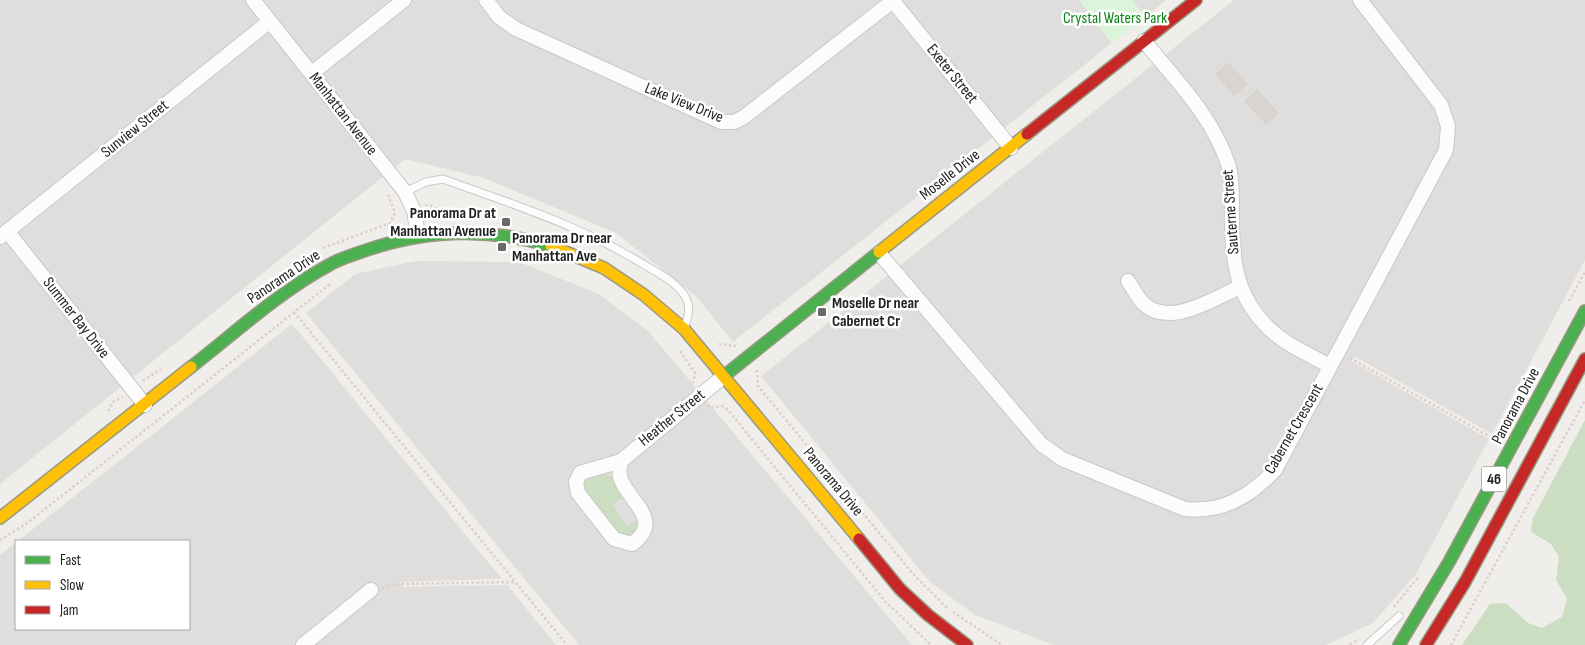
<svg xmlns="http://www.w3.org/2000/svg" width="1585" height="645" viewBox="0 0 1585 645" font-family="'Sofia Sans Condensed',sans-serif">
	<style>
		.residential { fill: #dfdedc }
		.forest { fill: #cbdec1 }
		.park { fill: #daf5da }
		.parking { fill: #e0dfde }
		.building { fill: #d7d4d2; stroke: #d3d0cc }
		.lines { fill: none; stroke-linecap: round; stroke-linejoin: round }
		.lane-casing { stroke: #c9c8c7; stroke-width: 9 }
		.street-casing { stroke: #c9c8c7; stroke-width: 16 }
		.fast-casing { stroke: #999a82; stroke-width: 14 }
		.slow-casing { stroke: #999a82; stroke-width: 14 }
		.jam-casing { stroke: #999a82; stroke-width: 14 }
		.path { stroke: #dccecd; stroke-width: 2.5; stroke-dasharray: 2.5 2.5; stroke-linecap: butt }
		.lane { stroke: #fdfcfc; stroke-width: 7 }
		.street { stroke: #fdfcfc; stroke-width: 14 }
		.fast { stroke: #4caf50; stroke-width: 11 }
		.slow { stroke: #ffc107; stroke-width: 11 }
		.jam { stroke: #c62828; stroke-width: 11 }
		.poi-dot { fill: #6a6968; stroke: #fff; stroke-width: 2 }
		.labels { text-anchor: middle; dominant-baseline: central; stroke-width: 5; stroke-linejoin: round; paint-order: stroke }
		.shield { fill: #fff; stroke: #646464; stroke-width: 1 }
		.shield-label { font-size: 15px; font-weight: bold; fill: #222 }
		.park-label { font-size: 16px; fill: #0c8416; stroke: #fff }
		.street-label { font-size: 16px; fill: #222; stroke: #fff }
		.poi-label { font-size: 16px; font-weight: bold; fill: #222; stroke: #fff; text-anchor: start }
	</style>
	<rect width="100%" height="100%" fill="#f0eeeb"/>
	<path class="residential" d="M0,0H1079L1112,43L733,342L697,297L616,233L484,178L405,159L0,484Z
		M1132,0H1166L1145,17Z
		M1234,0H1585V260L1492,434L1354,356L1351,361L1489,439L1416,574L1373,623L1326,645H1054L975,615L930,582L761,376Z
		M416,261L519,262L599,294L648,331L912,645H579L306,313L355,274Z
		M292,324L502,579L399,582L404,587L507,585L556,645H0V555L16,542V629H189V541H18Z"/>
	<path class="forest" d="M1585,420V645H1462L1490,604L1506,603L1528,623L1542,628L1562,617L1567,599L1556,580L1559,557L1551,544L1531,532L1533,518Z
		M602,474L613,476L626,496L614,504L640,518L635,532L626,537L616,532L583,487L588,478Z"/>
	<path class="park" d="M1079,0H1132L1145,17L1112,43Z"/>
	<path class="parking" d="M626,496L640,518L627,526L613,504Z"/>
	<path class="building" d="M1228,63L1247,84L1234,95L1216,74Z
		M1257,90L1278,113L1266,124L1245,101Z"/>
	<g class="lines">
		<g class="lane-casing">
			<path id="lane" d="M405,192L426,182L443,179C515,205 582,226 648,267C660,274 679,284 686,298C691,308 688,318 684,328
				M1367,645L1399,616"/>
		</g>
		<g class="street-casing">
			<path id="street" d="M253,0L405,192L414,211L418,235
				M486,0L499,17L516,29L721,122H734L744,117L894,0
				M893,1L1011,148
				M1144,41C1176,80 1214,118 1229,167C1234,185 1231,209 1232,228C1233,271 1240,303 1274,333C1290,347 1312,356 1330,366
				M312,73L404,0
				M7,231L145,405
				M0,237L270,21
				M879,253L1041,444L1062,459L1185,509C1223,513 1250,496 1275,470L1446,150L1448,126L1441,105L1360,0
				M1128,281C1133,288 1137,297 1143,303C1169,329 1214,298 1240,287
				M621,461C620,466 619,472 620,477C628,502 665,520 632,544L614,539L578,493L576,482L580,473L621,461L724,376
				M303,645L371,590"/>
		</g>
		<g class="fast-casing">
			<path id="fast" d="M191,367C236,332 279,292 329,265C339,259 350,256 361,252C424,229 487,227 551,246
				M724,376L879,252
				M1399,645L1449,562L1585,311"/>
		</g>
		<g class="slow-casing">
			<path id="slow" d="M551,246L604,268L644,295L684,329L859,539
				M879,252L1027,134
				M0,518L191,367"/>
		</g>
		<g class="jam-casing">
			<path id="jam" d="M1027,134L1196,0
				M859,539L900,589L928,615L967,645
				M1426,645L1465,582L1585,359"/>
		</g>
		<path class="path" d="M425,205C434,205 441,210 442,218
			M323,248L390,223L395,213L388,195
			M1569,301L1585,272
			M294,312L567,645
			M719,344L736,346
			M680,351L695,373L693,383
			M1350,358L1496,440
			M757,370L758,386L913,574L947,608
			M143,381L161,369
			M708,405L710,408L722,406L727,409L885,601L931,645
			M108,411L114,401L123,397
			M0,540L26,524L330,284
			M382,588L396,584L515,582
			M1394,607L1419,576
			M953,612L1002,645
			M1350,645L1359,639
			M1451,645L1585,400"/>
		<use href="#lane" class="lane"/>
		<use href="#street" class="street"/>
		<use href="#fast" class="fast"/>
		<use href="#slow" class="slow"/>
		<use href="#jam" class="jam"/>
	</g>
	<g class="poi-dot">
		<rect x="501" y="217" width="10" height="10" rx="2.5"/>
		<rect x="497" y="242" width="10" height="10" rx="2.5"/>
		<rect x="817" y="307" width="10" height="10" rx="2.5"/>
	</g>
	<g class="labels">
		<rect class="shield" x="1481.5" y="466.5" width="25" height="25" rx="4"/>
		<g class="shield-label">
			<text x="1494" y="479">46</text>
		</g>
		<g class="park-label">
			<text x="1115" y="18">Crystal Waters Park</text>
		</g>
		<g class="street-label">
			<text transform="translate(952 74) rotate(51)">Exeter Street</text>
			<text transform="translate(684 103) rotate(22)">Lake View Drive</text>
			<text transform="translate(343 114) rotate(52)">Manhattan Avenue</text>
			<text transform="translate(135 129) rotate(-39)">Sunview Street</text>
			<text transform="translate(950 175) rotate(-38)">Moselle Drive</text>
			<text transform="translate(1231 212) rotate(-94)">Sauterne Street</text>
			<text transform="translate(284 277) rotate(-34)">Panorama Drive</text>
			<text transform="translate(76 318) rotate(52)">Summer Bay Drive</text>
			<text transform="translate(1516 406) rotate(-62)">Panorama Drive</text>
			<text transform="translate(672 418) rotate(-39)">Heather Street</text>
			<text transform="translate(1294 429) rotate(-60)">Cabernet Crescent</text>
			<text transform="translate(833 482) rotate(50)">Panorama Drive</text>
		</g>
		<g class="poi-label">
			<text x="496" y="213" text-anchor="end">Panorama Dr at<tspan x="496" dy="18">Manhattan Avenue</tspan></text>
			<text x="512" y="238">Panorama Dr near<tspan x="512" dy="18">Manhattan Ave</tspan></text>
			<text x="832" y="303">Moselle Dr near<tspan x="832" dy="18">Cabernet Cr</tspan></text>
		</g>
	</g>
	<rect x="15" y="540" width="175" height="90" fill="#ffffff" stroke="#a7a7a7"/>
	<rect x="25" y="556" width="25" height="8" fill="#4caf50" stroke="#a7a7a7"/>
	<text x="60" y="565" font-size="15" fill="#222222">Fast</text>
	<rect x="25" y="581" width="25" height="8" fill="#ffc107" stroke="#a7a7a7"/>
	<text x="60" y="590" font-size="15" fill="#222222">Slow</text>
	<rect x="25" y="606" width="25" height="8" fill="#c62828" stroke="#a7a7a7"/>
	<text x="60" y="615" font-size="15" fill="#222222">Jam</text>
</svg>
